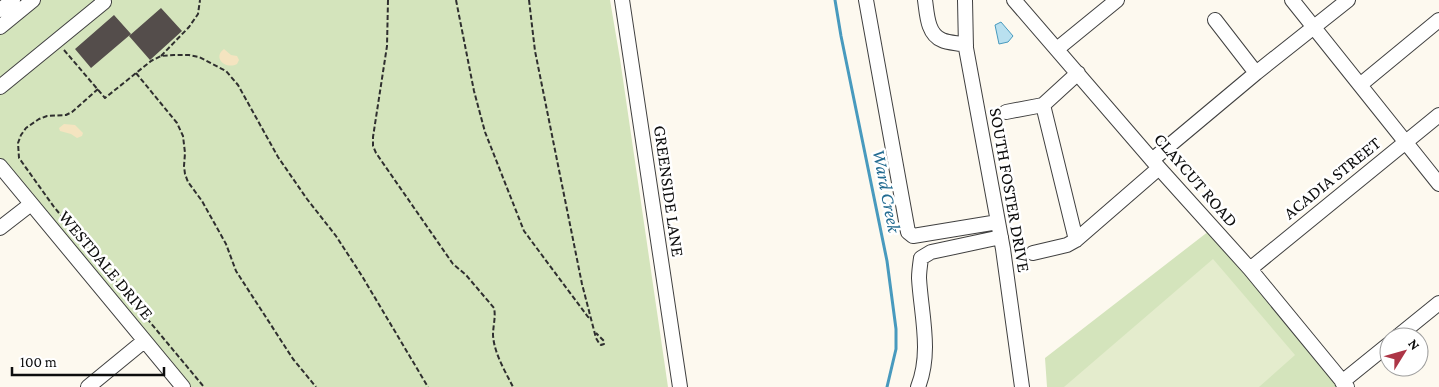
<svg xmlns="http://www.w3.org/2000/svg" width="1439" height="387" viewBox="0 0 1439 387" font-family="'Crimson Pro',serif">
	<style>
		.green { fill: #d4e4bc }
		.sand { fill: #f4e4c0 }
		.pitch { fill: #e4eccd }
		.water { fill: #b9e0ef; stroke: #489abe }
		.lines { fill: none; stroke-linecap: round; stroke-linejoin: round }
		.stream { stroke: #489abe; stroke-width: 3 }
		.building { fill: #544d4b }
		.minor-casing { stroke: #404040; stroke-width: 16 }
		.path { stroke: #2f2f2f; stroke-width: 2; stroke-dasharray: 5 2.5; stroke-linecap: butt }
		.minor { stroke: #fff; stroke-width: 14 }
		.labels { text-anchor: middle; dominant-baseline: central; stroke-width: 5; stroke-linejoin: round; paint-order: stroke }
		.street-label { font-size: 18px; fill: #0d0d0d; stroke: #fff }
		.water-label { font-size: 19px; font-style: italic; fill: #246c91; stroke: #fff }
	</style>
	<rect width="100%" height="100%" fill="#fdf9ef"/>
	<path class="green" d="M11,0H610L620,59L668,387H182L0,166V9Z
		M1209,231L1340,387H1047L1045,358Z"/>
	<path class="sand" d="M224,49L231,55L237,56L239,60L237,64C226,70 212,58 224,49Z
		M64,124L75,125L83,133L82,136L77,138L71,134L60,131L59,128Z"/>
	<path class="pitch" d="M1213,259L1295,355L1259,387H1064Z"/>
	<path class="water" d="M1001,22L1013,36L1008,42L999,44L995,25Z"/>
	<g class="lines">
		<path class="stream" d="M835,0L841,36L887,261L896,329V349L887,387"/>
	</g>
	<path class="building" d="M161,8L182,31L150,60L129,36Z
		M114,15L131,34L91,68L75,49Z"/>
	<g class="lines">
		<g class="minor-casing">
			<path id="minor" d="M622,0L680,387
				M866,0L908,232L913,236L998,222
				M925,0C927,13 927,34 942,40C948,43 958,43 966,45
				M965,0L966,48L1003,249L1022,387
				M1014,0L1159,168L1250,269L1347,387
				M1292,0L1439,184
				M0,10L13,0
				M1215,20L1256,73
				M0,27L33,0
				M1057,49L1117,0
				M1360,85L1439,20
				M0,87L104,2L102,0
				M1043,105L1076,240
				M1006,112L1043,105L1078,73
				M1152,160L1256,73L1348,0
				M0,166L183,387
				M0,228L31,204
				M1033,253L1067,245L1076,240L1159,168
				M1250,269L1439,115
				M1397,337L1439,303
				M1342,382L1389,344
				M88,387L144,341
				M918,387C932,352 921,314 919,278C919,272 920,265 921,258L931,252L1001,237"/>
		</g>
		<path class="path" d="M388,0L387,46L373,137V146L376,153L453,264L466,275L494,308C496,317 493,326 493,335C494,353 505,371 513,387
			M456,0L474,91L485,132L524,231L588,317L591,318
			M529,0L535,51L582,284L596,338L599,343L601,345L604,344V341L596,333
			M64,50L105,98L151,61L161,56L174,55H189L199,57L226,71L238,85L278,157L307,199L336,236L362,276L428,387
			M161,56L189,27L198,14L200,0
			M136,73L177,123L183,136L185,153L184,166L185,174L188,182L202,201L226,244L236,271L293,359L316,387
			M98,89L72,112L66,115L47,116L39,119L26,128L21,135L18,143L19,158L54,207L204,387"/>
		<use href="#minor" class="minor"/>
	</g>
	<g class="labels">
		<g class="street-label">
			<text transform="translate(1332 178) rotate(-39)">ACADIA STREET</text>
			<text transform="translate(1196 180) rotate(49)">CLAYCUT ROAD</text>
			<text transform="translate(1010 190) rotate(80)">SOUTH FOSTER DRIVE</text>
			<text transform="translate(669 191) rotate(82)">GREENSIDE LANE</text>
			<text transform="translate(106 265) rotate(50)">WESTDALE DRIVE</text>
		</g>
		<g class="water-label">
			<text transform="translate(887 191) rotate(79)">Ward Creek</text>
		</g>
	</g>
	<g transform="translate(1404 352) rotate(53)"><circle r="24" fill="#ffffff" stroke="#9e9e9e"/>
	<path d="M0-4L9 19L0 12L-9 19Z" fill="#ad3546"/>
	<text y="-8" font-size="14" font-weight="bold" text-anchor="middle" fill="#0d0d0d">N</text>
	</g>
	<path d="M12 367v8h152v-8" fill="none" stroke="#0d0d0d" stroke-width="2.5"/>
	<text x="20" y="367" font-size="15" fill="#0d0d0d" stroke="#ffffff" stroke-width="4" paint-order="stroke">100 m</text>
</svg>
